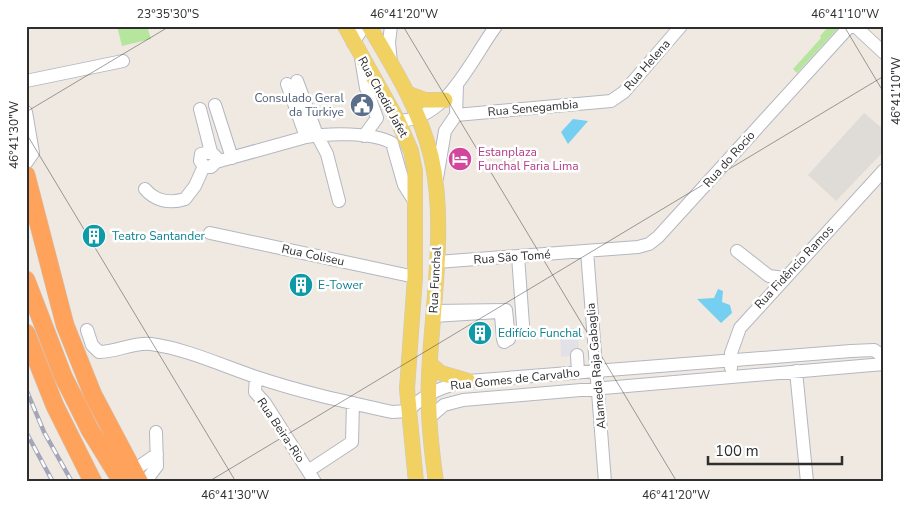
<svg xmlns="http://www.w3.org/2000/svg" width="910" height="508" viewBox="0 0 910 508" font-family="'Nunito Sans',sans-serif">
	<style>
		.industrial { fill: #e3e1e8 }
		.green { fill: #b6e59e }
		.plaza { fill: #dfdcd8 }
		.water { fill: #75cff0 }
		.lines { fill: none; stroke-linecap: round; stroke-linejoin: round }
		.minor-casing { stroke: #b4b7c1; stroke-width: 14 }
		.major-casing { stroke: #c9c9c9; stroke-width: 16 }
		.highway-casing { stroke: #c9c9c9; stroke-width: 19 }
		.minor { stroke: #fff; stroke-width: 12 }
		.major { stroke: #f2d163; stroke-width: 15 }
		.highway { stroke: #ffa35c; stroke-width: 18 }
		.rail-casing { stroke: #a3a6b8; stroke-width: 4.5 }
		.rail { stroke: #fff; stroke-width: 2.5; stroke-dasharray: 8; stroke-linecap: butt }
		.ticks { fill: none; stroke: #2e2e2e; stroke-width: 1; stroke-opacity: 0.45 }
		.labels { text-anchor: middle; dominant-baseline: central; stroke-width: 5; stroke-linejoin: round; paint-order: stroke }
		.street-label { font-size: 12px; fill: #2e2e2e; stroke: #fff }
		.service-label { font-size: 12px; fill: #4e5e75; stroke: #fff; text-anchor: end }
		.hotel-label { font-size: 12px; fill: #b23c85; stroke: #fff; text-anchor: start }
		.culture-label { font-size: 12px; fill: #0d838f; stroke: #fff; text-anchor: start }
		.neatline { fill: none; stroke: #2e2e2e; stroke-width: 2 }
		.ticks-label { font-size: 12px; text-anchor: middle; fill: #2e2e2e }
	</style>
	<rect width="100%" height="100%" fill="#efe9e1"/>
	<path class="industrial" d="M578,328L579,355L561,357L560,329Z"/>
	<path class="green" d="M117,26H147L151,39L122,46Z
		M829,26H840L797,73L793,69L821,38L820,36Z"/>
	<path class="plaza" d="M864,113L884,130V151L836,201L808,175Z"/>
	<path class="water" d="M573,119L588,121L568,144L561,132Z
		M718,289L723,291L722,302L730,305L732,313L721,323L697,299L714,298Z"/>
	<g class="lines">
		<g class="minor-casing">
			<path id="minor" d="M855,26L884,53
				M353,43L364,26
				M361,58L366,88L377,118L364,136
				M391,63L389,42L391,26
				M26,81L123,61
				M297,81L317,135L327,154L339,201
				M287,84L306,137
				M215,105L232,158
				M200,109L211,152L216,157V162
				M26,112L33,153L26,163
				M456,115L611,101L624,92L681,26
				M398,121C447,120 470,61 496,26
				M204,166L211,167L216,162L306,137C328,133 373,132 392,143L404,185L416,204
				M204,166L200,161L201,154L211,152
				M437,178L445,131L456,115L457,85
				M145,189C155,201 170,204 185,199L195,186L204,166
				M210,233L415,277
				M587,251L605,482
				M737,251L769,276L784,278
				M518,256L523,325
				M437,262L638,247L649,244L658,237L850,26
				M433,316L498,312L501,315L503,339L504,342L509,339L506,310L434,311
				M87,330L92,345L99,352C117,352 133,342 151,344C187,349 223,366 256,377C300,392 347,402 392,412L408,411C425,393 444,386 468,381L851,351L874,350L884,357
				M577,355L578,372
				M731,368V353L740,328L884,170
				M796,371L807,482
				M256,377L255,392L265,403L315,482
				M429,418L444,405L463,400L884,364
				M133,471L157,454
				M308,471L352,442L353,403
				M145,482L157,466L156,432"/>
		</g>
		<g class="major-casing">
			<path id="major" d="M345,26L398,121L411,151L415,171V277L407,389L416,482
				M369,26C394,68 419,108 431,156C447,224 432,306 429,376C427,411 431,447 436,482
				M409,94L425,100H445
				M430,364L441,373L468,381"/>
		</g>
		<g class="highway-casing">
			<path id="highway" d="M26,175L65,325L93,395L139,482
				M26,280L63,376L90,430L122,482
				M26,333L55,406L93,482"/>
		</g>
		<use href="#minor" class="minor"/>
		<use href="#major" class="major"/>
		<use href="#highway" class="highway"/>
		<g class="rail-casing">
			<path id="rail" d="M26,389L44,432L72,482
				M26,432L53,482"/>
		</g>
		<use href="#rail" class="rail"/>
	</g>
	<path class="ticks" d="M403,26L677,482M844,26L884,93M26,112L170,26M26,133L236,482M208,482L884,76"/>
	<defs>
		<g id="civic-disc" transform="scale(1.25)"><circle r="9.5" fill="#5c6f8a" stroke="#fff"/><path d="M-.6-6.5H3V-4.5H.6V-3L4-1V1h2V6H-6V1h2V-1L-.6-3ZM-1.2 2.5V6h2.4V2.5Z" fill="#fff"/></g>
		<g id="hotel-disc" transform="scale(1.25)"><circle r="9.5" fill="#d1479c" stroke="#fff"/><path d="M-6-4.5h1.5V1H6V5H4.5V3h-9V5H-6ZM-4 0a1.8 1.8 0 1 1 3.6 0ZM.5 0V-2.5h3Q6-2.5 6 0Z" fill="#fff"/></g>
		<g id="building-disc" transform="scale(1.25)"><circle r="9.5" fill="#0f9aa8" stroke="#fff"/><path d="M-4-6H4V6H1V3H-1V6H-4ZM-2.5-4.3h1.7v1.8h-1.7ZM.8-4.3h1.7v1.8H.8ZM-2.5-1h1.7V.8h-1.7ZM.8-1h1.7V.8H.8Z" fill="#fff"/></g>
	</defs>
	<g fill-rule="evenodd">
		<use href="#civic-disc" x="362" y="105"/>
		<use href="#hotel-disc" x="460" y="159"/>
		<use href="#building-disc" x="94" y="236"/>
		<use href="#building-disc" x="301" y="285"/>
		<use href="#building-disc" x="480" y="333"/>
	</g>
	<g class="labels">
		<g class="street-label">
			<text transform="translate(647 65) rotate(-49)">Rua Helena</text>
			<text transform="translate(383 97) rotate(61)">Rua Chedid Jafet</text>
			<text transform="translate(533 108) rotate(-5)">Rua Senegambia</text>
			<text transform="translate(729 159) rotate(-48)">Rua do Rocio</text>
			<text transform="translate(313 255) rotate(12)">Rua Coliseu</text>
			<text transform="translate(512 257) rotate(-4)">Rua São Tomé</text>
			<text transform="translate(794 267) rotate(-47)">Rua Fidêncio Ramos</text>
			<text transform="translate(435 280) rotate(-87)">Rua Funchal</text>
			<text transform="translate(596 366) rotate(-95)">Alameda Raja Gabaglia</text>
			<text transform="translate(515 379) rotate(-6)">Rua Gomes de Carvalho</text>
			<text transform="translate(281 430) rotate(56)">Rua Beira-Rio</text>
		</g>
		<g class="service-label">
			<text x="344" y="98">Consulado Geral<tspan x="344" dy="14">da Türkiye</tspan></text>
		</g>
		<g class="hotel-label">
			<text x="478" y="152">Estanplaza<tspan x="478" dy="14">Funchal Faria Lima</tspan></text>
		</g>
		<g class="culture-label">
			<text x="112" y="236">Teatro Santander</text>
			<text x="318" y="285">E-Tower</text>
			<text x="498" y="333">Edifício Funchal</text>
		</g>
	</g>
	<rect width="910" height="508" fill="none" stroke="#ffffff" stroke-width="55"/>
	<path d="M708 456v8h134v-8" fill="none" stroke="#2e2e2e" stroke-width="2.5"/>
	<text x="715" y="456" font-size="15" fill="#2e2e2e" stroke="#ffffff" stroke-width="4" paint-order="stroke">100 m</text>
	<rect x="28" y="28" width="854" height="452" class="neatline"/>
	<g class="ticks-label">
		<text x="168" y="18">23°35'30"S</text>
		<text x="404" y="18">46°41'20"W</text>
		<text x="845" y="18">46°41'10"W</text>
		<text transform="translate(896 91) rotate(-90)" y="4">46°41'10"W</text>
		<text transform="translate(14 135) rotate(-90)" y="4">46°41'30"W</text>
		<text x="235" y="499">46°41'30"W</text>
		<text x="676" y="499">46°41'20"W</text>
	</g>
</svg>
